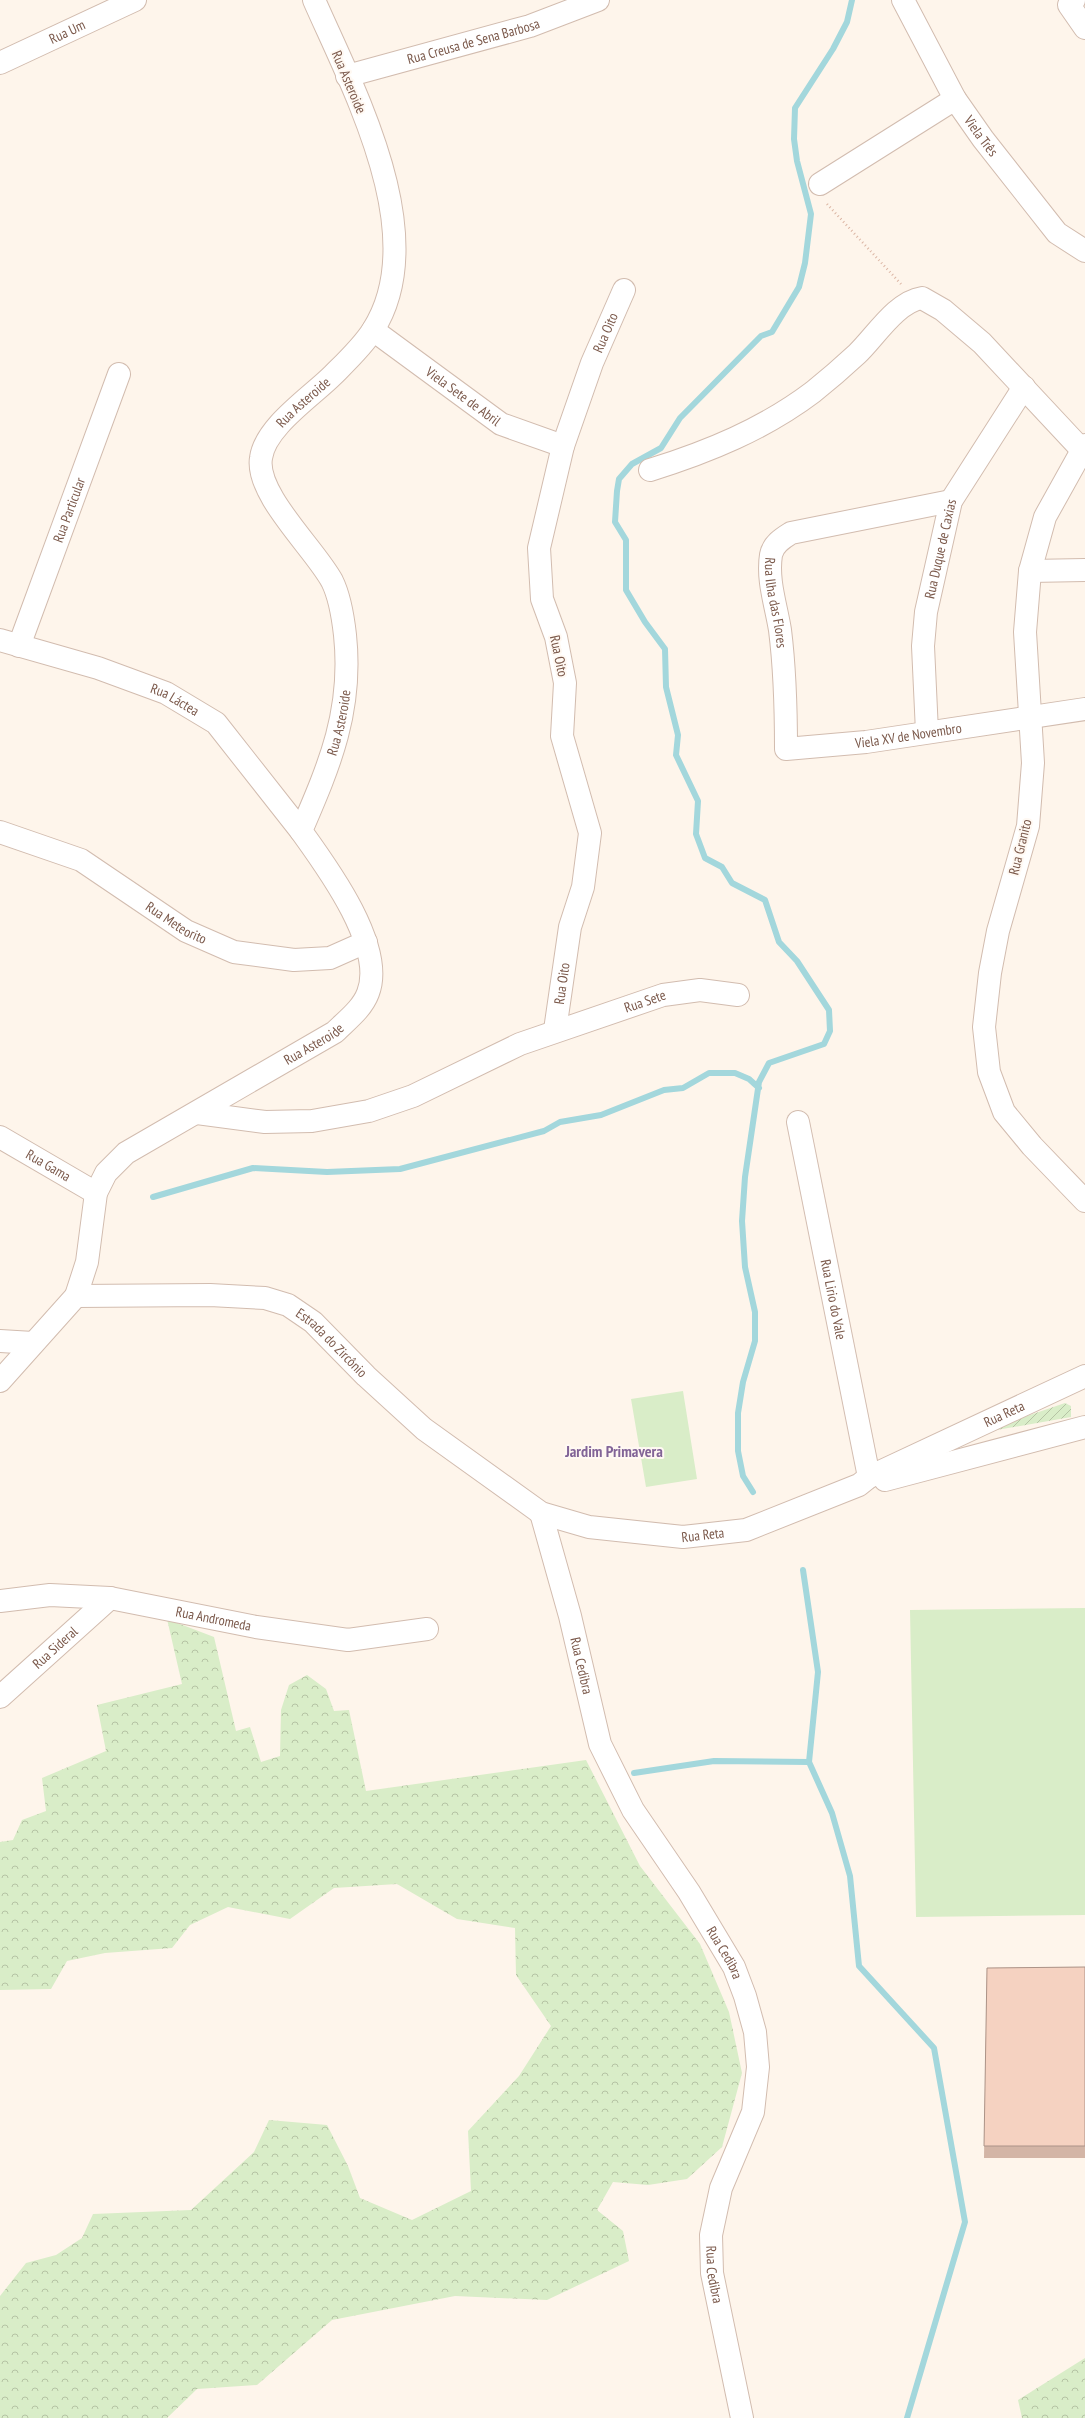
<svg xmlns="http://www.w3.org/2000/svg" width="1085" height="2418" viewBox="0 0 1085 2418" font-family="'PT Sans Narrow',sans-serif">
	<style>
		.forest { fill: url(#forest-crowns) }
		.garden { fill: url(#garden-furrows) }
		.pitch { fill: #d9edc8 }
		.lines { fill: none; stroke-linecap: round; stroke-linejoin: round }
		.stream { stroke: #a3d7dc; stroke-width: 6 }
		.minor-casing { stroke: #d2bcaf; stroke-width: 24 }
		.path { stroke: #dbb5a3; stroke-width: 2.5; stroke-dasharray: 1 3; stroke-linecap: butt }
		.minor { stroke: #fff; stroke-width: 22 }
		.wall { fill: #d3b5a6 }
		.building { fill: #f5d2c1; stroke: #ac9387 }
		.labels { text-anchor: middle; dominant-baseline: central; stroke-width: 4; stroke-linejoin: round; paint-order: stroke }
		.street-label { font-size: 14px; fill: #7b594b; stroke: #fff9f3 }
		.quarter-label { font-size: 16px; font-weight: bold; fill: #826497; stroke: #fff9f3 }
	</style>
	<defs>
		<pattern id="forest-crowns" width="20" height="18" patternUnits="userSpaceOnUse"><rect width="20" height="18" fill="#d9edc8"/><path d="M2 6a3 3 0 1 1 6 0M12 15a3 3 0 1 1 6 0" fill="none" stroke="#b5c3a4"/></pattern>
		<pattern id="garden-furrows" width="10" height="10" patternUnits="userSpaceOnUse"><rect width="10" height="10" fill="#d9edc8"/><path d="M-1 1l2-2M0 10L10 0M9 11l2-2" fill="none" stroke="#b5c3a4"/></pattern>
	</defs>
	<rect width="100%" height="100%" fill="#fef5eb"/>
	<path class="forest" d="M167,1619L214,1637L236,1731L250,1727L261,1762L280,1756L281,1710L289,1685L307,1675L326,1689L334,1711L349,1710L366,1791L586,1760L640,1866L700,1944L729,2012L742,2073L722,2147L687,2179L648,2185L613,2182L597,2210L623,2231L629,2261L547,2300L455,2296L332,2320L257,2385L197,2389L167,2418H0V2296L26,2263L56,2255L82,2238L93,2214L191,2210L254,2152L269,2120L327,2125L348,2166L360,2198L412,2220L471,2191L468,2131L519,2076L551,2026L516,1975L515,1928L457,1919L397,1884L334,1888L290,1919L228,1907L190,1925L172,1948L105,1953L67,1961L51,1989L0,1990V1842L13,1840L22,1820L46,1811L42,1778L106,1751L97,1705L182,1684Z
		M1085,2358V2418H1022L1018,2400Z"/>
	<path class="garden" d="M1065,1403L1071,1406V1417L974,1434Z"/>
	<path class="pitch" d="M683,1391L697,1479L646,1487L631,1399Z
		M1085,1608V1915L916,1917L910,1610Z"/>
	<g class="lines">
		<path class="stream" d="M153,1197L253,1168L327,1172L400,1169L544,1131L560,1122L601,1115L664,1090L683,1088L709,1073H735L749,1079L759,1088
			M753,1492L743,1476L738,1451V1413L743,1382L755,1341V1312L745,1267L742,1221L745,1177L759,1082L769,1063L824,1044L830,1031L829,1010L797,961L779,942L765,900L732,883L722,867L705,858L696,834L698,801L676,755L678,735L666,687L665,649L645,622L626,590V540L615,522L617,491L619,479L632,464L661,448L680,418L761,336L772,332L799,287L805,263L811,214L797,161L794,139L795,108L833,49L847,22L852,0
			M803,1570L818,1672L809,1762L832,1813L850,1876L859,1966L934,2048L965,2222L907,2418
			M634,1773L714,1761L809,1762"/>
		<g class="minor-casing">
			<g id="minor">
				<path id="s1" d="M903,0L955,99L983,139L1057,233L1085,251"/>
				<path d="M1074,0L1069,5L1085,28"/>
				<path id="s2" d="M0,63L135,0"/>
				<path id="s3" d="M347,76L530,26L598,0"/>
				<path d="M820,184L955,99"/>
				<path id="s4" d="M373,330L501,424L563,446"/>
				<path d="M1085,445L1045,517L1030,571L1025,632L1033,763L1028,826L998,931L990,973L984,1027L989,1072L1004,1112L1032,1146L1085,1201"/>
				<path d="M650,470C708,452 764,429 813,392C828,380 843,367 857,354C875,337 896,302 922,298L943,310L982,343L1082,450"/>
				<path id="s5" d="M951,501L791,533C783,538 773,544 771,555C767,580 776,605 780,630C785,670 786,709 786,749L866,742L1085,709"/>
				<path d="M1030,571L1085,570"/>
				<path id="s6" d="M0,640L98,668L166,693L216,723L301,831"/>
				<path id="s7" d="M19,646L119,374"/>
				<path id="s8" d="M927,732L923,646L926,612L951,501L1024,387"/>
				<path id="s9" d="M0,832L81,860L186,931L234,952L294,960L330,958L366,942"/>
				<path id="s10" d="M555,1030L570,927L583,887L590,833L562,736L565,683L556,637L542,599L539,548L563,446L592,363L624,290"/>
				<path id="s11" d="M197,1113L265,1122L312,1121L369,1111L413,1096L520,1044L663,995L700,990L738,995"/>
				<path id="s12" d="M798,1122L869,1477"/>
				<path id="s13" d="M0,1137L96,1193"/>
				<path id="s14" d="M76,1296L210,1295L265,1298L288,1305L313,1322L366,1376L424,1429L541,1513L589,1527L683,1537L746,1530L859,1485L869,1477L1085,1376"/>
				<path d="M0,1341L33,1343"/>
				<path id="s15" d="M0,1381L76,1296L87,1262L96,1193L106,1173L126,1153L335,1032C347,1020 362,1009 368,993C386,947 327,867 301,831C330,764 353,710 345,635C343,617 340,597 332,581C315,549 255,494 261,458C265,427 311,397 333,375C346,362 363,346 373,330C433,236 353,89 314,0"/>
				<path d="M885,1480L1085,1427"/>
				<path id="s16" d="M541,1513L570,1616L600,1744L633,1810L689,1892L734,1967L745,1996L755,2032L758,2067L753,2112L721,2188L711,2235L712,2273L742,2418"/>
				<path id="s17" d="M0,1601L50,1595L110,1598L256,1627L348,1640L427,1629"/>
				<path id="s18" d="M0,1697L110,1598"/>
			</g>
		</g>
		<path class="path" d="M827,204L901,284"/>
		<use href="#minor" class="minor"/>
	</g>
	<path class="wall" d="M1085,1967V2158H984L987,1968Z"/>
	<path class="building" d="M1085,1967V2146H984L987,1968Z"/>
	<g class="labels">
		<g class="street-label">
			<text stroke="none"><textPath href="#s2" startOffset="74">Rua Um</textPath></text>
			<text stroke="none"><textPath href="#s3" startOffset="131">Rua Creusa de Sena Barbosa</textPath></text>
			<text transform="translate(349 82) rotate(67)">Rua Asteroide</text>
			<text stroke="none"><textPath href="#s1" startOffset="157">Viela Três</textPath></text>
			<text stroke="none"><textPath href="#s10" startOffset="719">Rua Oito</textPath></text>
			<text stroke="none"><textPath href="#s4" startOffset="112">Viela Sete de Abril</textPath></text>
			<text stroke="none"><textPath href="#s15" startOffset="1219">Rua Asteroide</textPath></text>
			<text stroke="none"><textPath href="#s7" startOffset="145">Rua Particular</textPath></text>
			<text stroke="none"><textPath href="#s8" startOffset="185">Rua Duque de Caxias</textPath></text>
			<text stroke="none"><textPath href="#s5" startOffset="242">Rua Ilha das Flores</textPath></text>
			<text transform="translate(559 656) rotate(78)">Rua Oito</text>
			<text stroke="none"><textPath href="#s6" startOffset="185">Rua Láctea</textPath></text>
			<text stroke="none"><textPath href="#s15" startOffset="859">Rua Asteroide</textPath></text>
			<text stroke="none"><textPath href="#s5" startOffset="512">Viela XV de Novembro</textPath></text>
			<text transform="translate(1020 847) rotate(-76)">Rua Granito</text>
			<text stroke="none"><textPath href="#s9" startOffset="200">Rua Meteorito</textPath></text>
			<text stroke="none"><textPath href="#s10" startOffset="47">Rua Oito</textPath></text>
			<text stroke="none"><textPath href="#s11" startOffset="471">Rua Sete</textPath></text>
			<text stroke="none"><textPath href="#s15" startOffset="487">Rua Asteroide</textPath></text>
			<text stroke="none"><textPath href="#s13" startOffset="56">Rua Gama</textPath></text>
			<text stroke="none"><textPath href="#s12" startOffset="181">Rua Lirio do Vale</textPath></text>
			<text stroke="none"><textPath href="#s14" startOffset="271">Estrada do Zircônio</textPath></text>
			<text stroke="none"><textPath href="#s14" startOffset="1033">Rua Reta</textPath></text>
			<text stroke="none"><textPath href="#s14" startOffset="706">Rua Reta</textPath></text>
			<text stroke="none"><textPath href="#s17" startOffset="216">Rua Andromeda</textPath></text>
			<text stroke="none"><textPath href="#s18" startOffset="74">Rua Sideral</textPath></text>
			<text stroke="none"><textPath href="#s16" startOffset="158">Rua Cedibra</textPath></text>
			<text stroke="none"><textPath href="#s16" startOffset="482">Rua Cedibra</textPath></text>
			<text stroke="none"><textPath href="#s16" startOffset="818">Rua Cedibra</textPath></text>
		</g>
		<g class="quarter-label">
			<text x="614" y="1451">Jardim Primavera</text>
		</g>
	</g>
</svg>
